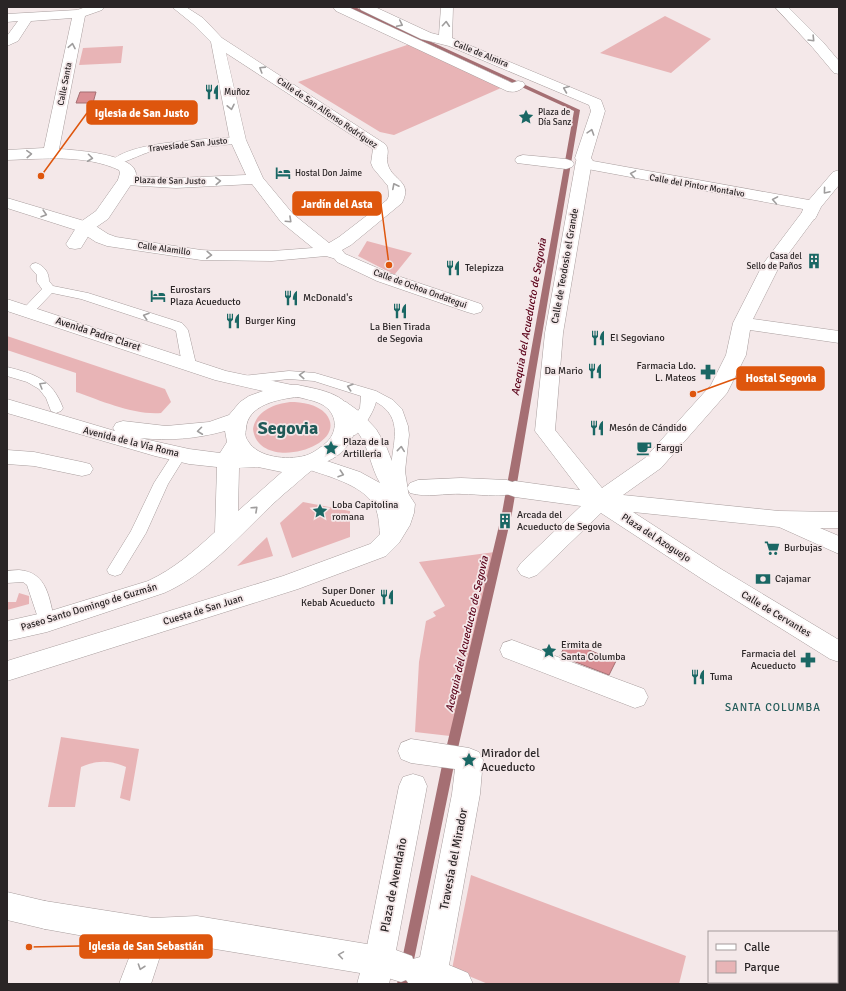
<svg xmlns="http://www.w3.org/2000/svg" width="846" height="991" viewBox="0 0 846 991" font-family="Signika,sans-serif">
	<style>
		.green { fill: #e8b4b6 }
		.water { fill: #da8f94; stroke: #a56f73 }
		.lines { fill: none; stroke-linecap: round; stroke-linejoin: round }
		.stream { fill: #a56f73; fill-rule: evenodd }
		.service-casing { stroke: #a99e9e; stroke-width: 1 }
		.pedestrian-casing { stroke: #a99e9e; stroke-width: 1 }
		.minor-casing { stroke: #a99e9e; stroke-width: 1 }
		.tertiary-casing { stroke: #a99e9e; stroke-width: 1 }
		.primary-casing { stroke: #a99e9e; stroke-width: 1 }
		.service { fill: #fff; fill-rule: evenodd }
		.pedestrian { fill: #fff; fill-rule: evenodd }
		.minor { fill: #fff; fill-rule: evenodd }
		.tertiary { fill: #fff; fill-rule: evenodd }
		.primary { fill: #fff; fill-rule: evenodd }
		.oneway { stroke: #9f9d9d }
		.labels { text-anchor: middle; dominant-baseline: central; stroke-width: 3.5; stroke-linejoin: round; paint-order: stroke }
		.far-street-label { font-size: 9px; fill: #2a2526; stroke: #f4e8e9 }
		.far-poi-label { font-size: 9px; fill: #2a2526; stroke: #f4e8e9; text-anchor: start }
		.street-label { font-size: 10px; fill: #2a2526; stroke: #f4e8e9 }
		.poi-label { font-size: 10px; fill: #2a2526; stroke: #f4e8e9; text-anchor: start }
		.water-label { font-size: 11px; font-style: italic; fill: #5a0018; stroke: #f4e8e9 }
		.neighbourhood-label { font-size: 11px; letter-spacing: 1px; fill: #205a58; stroke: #f4e8e9 }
		.near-poi-label { font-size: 12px; fill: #2a2526; stroke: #f4e8e9; text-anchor: start }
		.near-street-label { font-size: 12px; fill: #2a2526; stroke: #f4e8e9 }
		.town-label { font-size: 18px; font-weight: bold; fill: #205a58; stroke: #f4e8e9 }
		.leader { fill: none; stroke: #de560d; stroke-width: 1.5 }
		.callout-dot { fill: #de560d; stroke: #f4e8e9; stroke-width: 1.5 }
		.callout { fill: #de560d; stroke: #de560d; stroke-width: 1.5 }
		.callout-label { font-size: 11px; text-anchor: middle; font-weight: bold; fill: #fff }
	</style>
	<rect width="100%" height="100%" fill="#f4e8e9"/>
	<path class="green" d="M665,16L711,39L671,73L600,53Z
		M410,44L501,88L394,135L380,132L298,82Z
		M123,46L121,63L79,65L83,48Z
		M367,241L412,253L395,274H393L358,256Z
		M7,336L165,389L171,402L161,413C133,415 102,401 76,392V373L7,350Z
		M290,402C302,402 317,404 326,414C352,447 258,474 253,429C256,411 274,404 290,402Z
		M303,502L350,511V537L292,558L280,523Z
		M267,537L273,556L237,566Z
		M495,552L450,736L415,732L419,662L426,621L436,616L433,612L445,606L419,562Z
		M19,593L29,596V604L7,610V602H16Z
		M61,737L139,749L130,801L120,798L126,767C111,760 96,760 81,767L75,807H48Z
		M471,875L686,956L679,984H488L452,969Z"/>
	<path class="water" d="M80,92H96L93,103H76Z
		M567,641L616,661L609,675L560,656Z"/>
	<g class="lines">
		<path class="stream" d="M348,7H355L580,110L512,513L453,770L409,984H397L441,770L502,513L574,111Z"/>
		<g class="service-casing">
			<path id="service" d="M238,137L243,140L242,142C213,149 182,145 153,151C142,153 120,166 112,164L111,162C127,141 211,139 238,137Z
				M36,263C45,266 49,273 49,281L53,286L88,293L182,323L188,330L196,364L194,367L189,368L184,367L182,364L176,331L172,329L81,299L52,293L32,314H24L22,311L24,308L42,289L37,282V275L30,267L32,264Z
				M7,367C35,374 52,379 63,408L61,411L56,413L51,411L46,398L39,389L27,382L7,376Z
				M289,371L315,373L376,391L393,400L402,409L408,426L409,435L405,471L409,498L406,502L401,503L396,502L393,498C393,489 390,479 391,470C392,443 405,418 376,402C374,411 363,430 355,435C352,436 349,435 346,434L344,431L360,408L361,396L314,381L289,379L243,384L238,383L236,380L238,377L243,376Z
				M179,450L184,452L186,455L168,484L146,533L121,574L115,576L109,574L107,570L131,531L154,483L174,452Z
				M19,570C48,572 49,599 55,622L53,627L47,629L41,627L27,585L23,582L7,583V571Z"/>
		</g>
		<g class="pedestrian-casing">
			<path id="pedestrian" d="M334,7H348L512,83L518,81L523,82L525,85C521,91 514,93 507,91L336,11Z
				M523,155L566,159L572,161L574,164L572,167L566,169L517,163L515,160L517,157Z
				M584,156L590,158L592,161L563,333L555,430L602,488L645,458L711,385L726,355L733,323L763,264L803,211L809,210L815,211L817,215L780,265L753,319L839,331V343L750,330L746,355L727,393L661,468L623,495L779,511L839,512V528H820L839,536V554L779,527L633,512L721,569L839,640V662L830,659L705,581L601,513L537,575L529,578L521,575L517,569L521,563L581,506L515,497L507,494L504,489L507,484L515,481L580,490L535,431L545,333L576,161L578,158Z
				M126,175L132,177L134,180L108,219L92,230L81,248L75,249L69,248L66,244L79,223L96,211L120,177Z
				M343,253L389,273L481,304L483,308L481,312L474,314L467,312L377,281L337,262L334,258L337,254Z
				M512,640L644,689L648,697L644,705L635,708L503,657L500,650L503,643Z
				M411,739L469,748L479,752L483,760L480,794L449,965L468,973L473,984H409L406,980L401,982L368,972L364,961L399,786L403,777L413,774L423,777L427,786L396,950L412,956L413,959L420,957L452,794L455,769L411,763L401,759L398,751L401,743Z
				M7,892L45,901L56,905L60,915L56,925L45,929L7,920Z"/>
		</g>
		<g class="minor-casing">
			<path id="minor" d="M86,7H104L102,10L85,16L59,149C74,150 139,154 136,176L176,178L246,175L230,140L211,42L193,24L172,7H186L203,18L222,38L385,144C391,151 385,157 388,165C393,181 413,181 402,203L351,245L342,250L345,254L342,258L336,259L326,256L272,261L201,260L107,246L96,242L79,231L7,208V198L91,223L108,234L116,237L201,250L219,251H272L313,248L281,222L252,184L176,188L126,185L120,183L118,180L120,173L119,170C84,154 44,159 7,160V150L44,148L72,18L31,21L18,41L7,46V36L18,21L7,22V14L77,10ZM226,53L373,149L371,163L373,168L388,186L389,196L387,200L339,237L329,243L293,214L263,178L246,140Z
				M333,7H346V8L344,11C339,12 336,12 333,7Z
				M359,7H375L431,33L439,35L441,7H453L452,38L601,100L605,111L591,158L593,161L809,200L833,172L839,170V185L821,207L815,219L809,220L803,219L801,215L803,209L582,168L575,158L591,111L589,105L449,46L421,39L361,10Z
				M775,7H788L823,42L839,61V74L834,73L813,48Z
				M7,450L34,452L82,462L90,464L93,469L90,474L82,476L34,466L7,464Z
				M461,478L507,480L515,483L518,488L515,493C498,498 479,494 462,494C445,493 427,498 410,493L407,488L410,483L418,480Z
				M45,901L153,918L197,916L379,946L390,950L394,961L389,984H357L360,973L197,946L163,947L151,984H119L134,945L45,929L34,925L30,915L34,905Z"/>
		</g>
		<g class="tertiary-casing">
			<path id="tertiary" d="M339,400L346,402L360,412L376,429L386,446L399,479L415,504L414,513L410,525L399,543L386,556L298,589L7,681V661L283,576L370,544L380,534C379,525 379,515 375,507C364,484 323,475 301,467L298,462L301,457L309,455L360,472L380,483C371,468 369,448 359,434C351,423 336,418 329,407L332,402Z"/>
		</g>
		<g class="primary-casing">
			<path id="primary" d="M7,299L226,371L292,385H298C321,390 353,394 356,424C357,430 351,441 347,446C336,460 329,459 315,468C305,475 295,485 285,493C246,527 212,572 164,593L47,632L7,641V621L47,612L148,581C174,569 194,551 215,532L217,467L189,464L155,456L14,415L7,413V399L115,431L113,428L116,423L123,421L166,426L209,422L229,415L240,402L249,396L263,391L215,380L7,311ZM298,397C305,399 312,400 319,403C336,410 340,429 327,442C320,448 312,454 304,456C287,460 258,458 248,441C245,437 245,434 246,429C247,405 278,399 298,397ZM225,431L227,442L220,453L189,449L140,438C169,441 196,439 225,431ZM258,467L282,472L238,511L239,468Z"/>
		</g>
		<use href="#service" class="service"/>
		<use href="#pedestrian" class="pedestrian"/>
		<use href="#minor" class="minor"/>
		<use href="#tertiary" class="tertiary"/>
		<use href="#primary" class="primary"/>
	</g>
	<defs><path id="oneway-chevron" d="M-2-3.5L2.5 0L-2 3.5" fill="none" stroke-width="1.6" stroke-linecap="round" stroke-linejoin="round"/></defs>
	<g class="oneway">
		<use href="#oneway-chevron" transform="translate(400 24) rotate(26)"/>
		<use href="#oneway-chevron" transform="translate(446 24) rotate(-86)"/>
		<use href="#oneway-chevron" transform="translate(812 39) rotate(46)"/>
		<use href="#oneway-chevron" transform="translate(72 46) rotate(-79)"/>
		<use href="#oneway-chevron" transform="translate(262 69) rotate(-148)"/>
		<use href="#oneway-chevron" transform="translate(566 89) rotate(-158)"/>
		<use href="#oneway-chevron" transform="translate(231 107) rotate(78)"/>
		<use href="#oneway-chevron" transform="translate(591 132) rotate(-72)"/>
		<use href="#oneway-chevron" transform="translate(29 154) rotate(-3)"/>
		<use href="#oneway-chevron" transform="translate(90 158) rotate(7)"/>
		<use href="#oneway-chevron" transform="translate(633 174) rotate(-170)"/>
		<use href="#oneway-chevron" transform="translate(218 181) rotate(-3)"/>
		<use href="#oneway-chevron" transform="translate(395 186) rotate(-117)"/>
		<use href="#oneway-chevron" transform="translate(826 191) rotate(130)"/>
		<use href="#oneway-chevron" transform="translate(775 200) rotate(-170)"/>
		<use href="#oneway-chevron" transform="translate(44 214) rotate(17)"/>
		<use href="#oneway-chevron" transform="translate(289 220) rotate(43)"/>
		<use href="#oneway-chevron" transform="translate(209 255) rotate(3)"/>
		<use href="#oneway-chevron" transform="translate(146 316) rotate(-163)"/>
		<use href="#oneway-chevron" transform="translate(302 375) rotate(-177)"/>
		<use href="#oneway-chevron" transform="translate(42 385) rotate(-149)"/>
		<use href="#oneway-chevron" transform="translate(350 387) rotate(-162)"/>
		<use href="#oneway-chevron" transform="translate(200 431) rotate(173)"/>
		<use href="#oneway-chevron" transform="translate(401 449) rotate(-84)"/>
		<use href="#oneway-chevron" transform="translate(341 474) rotate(18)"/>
		<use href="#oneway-chevron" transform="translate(255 509) rotate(-43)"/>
		<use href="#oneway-chevron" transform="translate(341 955) rotate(-171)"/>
		<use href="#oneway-chevron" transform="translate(141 967) rotate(109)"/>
	</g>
	<defs>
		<g id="restaurant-bare" transform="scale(1.2)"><path d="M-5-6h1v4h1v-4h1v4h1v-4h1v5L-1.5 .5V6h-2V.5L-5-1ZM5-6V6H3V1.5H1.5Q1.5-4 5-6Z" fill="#1a6764" stroke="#f4e8e9" stroke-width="2.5" paint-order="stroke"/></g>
		<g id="sight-bare" transform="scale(1.2)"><path d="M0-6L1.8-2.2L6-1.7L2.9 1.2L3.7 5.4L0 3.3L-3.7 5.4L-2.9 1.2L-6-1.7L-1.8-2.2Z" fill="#1a6764" stroke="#f4e8e9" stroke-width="2.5" paint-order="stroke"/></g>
		<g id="hotel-bare" transform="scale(1.2)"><path d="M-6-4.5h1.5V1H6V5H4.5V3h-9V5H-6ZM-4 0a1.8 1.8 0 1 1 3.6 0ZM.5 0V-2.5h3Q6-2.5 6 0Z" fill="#1a6764" stroke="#f4e8e9" stroke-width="2.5" paint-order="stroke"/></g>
		<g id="building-bare" transform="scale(1.2)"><path d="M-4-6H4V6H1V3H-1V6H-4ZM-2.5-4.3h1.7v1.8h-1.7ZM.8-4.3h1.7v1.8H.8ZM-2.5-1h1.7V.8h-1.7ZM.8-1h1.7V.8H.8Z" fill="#1a6764" stroke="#f4e8e9" stroke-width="2.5" paint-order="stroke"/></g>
		<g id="pharmacy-bare" transform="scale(1.2)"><path d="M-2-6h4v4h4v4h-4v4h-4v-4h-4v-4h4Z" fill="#1a6764" stroke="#f4e8e9" stroke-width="2.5" paint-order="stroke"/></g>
		<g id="cafe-bare" transform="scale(1.2)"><path d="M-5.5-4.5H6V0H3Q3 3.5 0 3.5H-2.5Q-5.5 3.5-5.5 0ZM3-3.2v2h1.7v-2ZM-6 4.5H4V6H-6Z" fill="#1a6764" stroke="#f4e8e9" stroke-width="2.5" paint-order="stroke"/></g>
		<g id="supermarket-bare" transform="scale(1.2)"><path d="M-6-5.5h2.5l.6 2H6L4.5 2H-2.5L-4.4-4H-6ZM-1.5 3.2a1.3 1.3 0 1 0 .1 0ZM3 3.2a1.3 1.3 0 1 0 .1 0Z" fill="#1a6764" stroke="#f4e8e9" stroke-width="2.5" paint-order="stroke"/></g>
		<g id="bank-bare" transform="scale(1.2)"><path d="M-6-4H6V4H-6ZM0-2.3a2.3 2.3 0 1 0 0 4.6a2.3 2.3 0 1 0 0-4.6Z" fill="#1a6764" stroke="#f4e8e9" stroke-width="2.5" paint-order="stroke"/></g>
	</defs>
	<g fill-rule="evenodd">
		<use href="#restaurant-bare" x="212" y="92"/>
		<use href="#sight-bare" x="526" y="117"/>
		<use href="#hotel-bare" x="283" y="173"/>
		<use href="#building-bare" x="814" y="261"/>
		<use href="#restaurant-bare" x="453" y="268"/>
		<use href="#hotel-bare" x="158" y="296"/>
		<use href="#restaurant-bare" x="291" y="298"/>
		<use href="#restaurant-bare" x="400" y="311"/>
		<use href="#restaurant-bare" x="233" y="321"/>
		<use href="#restaurant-bare" x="598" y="338"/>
		<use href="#restaurant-bare" x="595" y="371"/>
		<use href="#pharmacy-bare" x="708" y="372"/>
		<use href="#restaurant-bare" x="597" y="428"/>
		<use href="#sight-bare" x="331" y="448"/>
		<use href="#cafe-bare" x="644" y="448"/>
		<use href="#sight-bare" x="320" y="511"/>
		<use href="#building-bare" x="505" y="521"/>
		<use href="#supermarket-bare" x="772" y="548"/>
		<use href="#bank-bare" x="763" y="579"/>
		<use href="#restaurant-bare" x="387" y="597"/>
		<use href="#sight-bare" x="549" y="651"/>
		<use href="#pharmacy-bare" x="808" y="660"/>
		<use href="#restaurant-bare" x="698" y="677"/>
		<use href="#sight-bare" x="469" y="760"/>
	</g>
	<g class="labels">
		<g class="far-street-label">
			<text transform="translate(481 54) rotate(22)">Calle de Almira</text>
			<text transform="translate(65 84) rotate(-79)">Calle Santa</text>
			<text transform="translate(327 113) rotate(34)">Calle de San Alfonso Rodríguez</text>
			<text transform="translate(188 145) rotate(-6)">Travesíade San Justo</text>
			<text transform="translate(170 181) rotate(1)">Plaza de San Justo</text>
			<text transform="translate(697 186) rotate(10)">Calle del Pintor Montalvo</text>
			<text transform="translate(164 249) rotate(8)">Calle Alamillo</text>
			<text transform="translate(420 289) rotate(20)">Calle de Ochoa Ondategui</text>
		</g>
		<g class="far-poi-label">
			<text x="224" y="92">Muñoz</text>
			<text x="538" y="112">Plaza de<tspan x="538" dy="10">Día Sanz</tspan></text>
			<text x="295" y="173">Hostal Don Jaime</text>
			<text x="802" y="256" text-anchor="end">Casa del<tspan x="802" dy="10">Sello de Paños</tspan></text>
		</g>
		<g class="street-label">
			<text transform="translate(565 266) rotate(-80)">Calle de Teodosio el Grande</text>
			<text transform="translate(98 334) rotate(18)">Avenida Padre Claret</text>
			<text transform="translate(131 442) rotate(14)">Avenida de la Vía Roma</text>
			<text transform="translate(656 538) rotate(33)">Plaza del Azoguejo</text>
			<text transform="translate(89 607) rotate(-17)">Paseo Santo Domingo de Guzmán</text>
			<text transform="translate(203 610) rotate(-17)">Cuesta de San Juan</text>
			<text transform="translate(776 614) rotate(31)">Calle de Cervantes</text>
		</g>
		<g class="poi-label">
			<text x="465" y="268">Telepizza</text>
			<text x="170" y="290">Eurostars<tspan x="170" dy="12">Plaza Acueducto</tspan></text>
			<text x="303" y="298">McDonald's</text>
			<text x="245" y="321">Burger King</text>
			<text x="400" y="327" text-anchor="middle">La Bien Tirada<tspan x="400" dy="12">de Segovia</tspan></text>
			<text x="610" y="338">El Segoviano</text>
			<text x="696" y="366" text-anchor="end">Farmacia Ldo.<tspan x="696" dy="12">L. Mateos</tspan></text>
			<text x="583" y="371" text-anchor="end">Da Mario</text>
			<text x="609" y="428">Mesón de Cándido</text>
			<text x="343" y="442">Plaza de la<tspan x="343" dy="12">Artillería</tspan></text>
			<text x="656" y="448">Farggi</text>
			<text x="332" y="505">Loba Capitolina<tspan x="332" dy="12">romana</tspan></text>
			<text x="517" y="515">Arcada del<tspan x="517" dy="12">Acueducto de Segovia</tspan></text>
			<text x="784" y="548">Burbujas</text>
			<text x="775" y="579">Cajamar</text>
			<text x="375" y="591" text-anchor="end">Super Doner<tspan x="375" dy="12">Kebab Acueducto</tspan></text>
			<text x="561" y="645">Ermita de<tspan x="561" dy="12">Santa Columba</tspan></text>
			<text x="796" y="654" text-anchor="end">Farmacia del<tspan x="796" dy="12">Acueducto</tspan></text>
			<text x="710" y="677">Tuma</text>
		</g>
		<g class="water-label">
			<text transform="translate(529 317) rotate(-80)">Acequia del Acueducto de Segovia</text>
			<text transform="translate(467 634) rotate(-77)">Acequia del Acueducto de Segovia</text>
		</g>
		<g class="neighbourhood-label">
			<text x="773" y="707">SANTA COLUMBA</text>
		</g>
		<g class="near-poi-label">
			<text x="481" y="753">Mirador del<tspan x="481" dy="14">Acueducto</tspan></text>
		</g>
		<g class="near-street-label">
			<text transform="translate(454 859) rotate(-79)">Travesía del Mirador</text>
			<text transform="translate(394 885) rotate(-79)">Plaza de Avendaño</text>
		</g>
		<g class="town-label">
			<text x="288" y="428">Segovia</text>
		</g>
	</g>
	<path class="leader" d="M41 176L87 113M389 265L381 204M693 394L737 378M29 947L80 946"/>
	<g class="callout-dot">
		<circle cx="41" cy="176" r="4"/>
		<circle cx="389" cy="265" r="4"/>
		<circle cx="693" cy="394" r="4"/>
		<circle cx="29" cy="947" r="4"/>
	</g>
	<g class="callout">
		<rect x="87" y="101" width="110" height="23" rx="4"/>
		<rect x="293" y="192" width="88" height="23" rx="4"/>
		<rect x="737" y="367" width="87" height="23" rx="4"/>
		<rect x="80" y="935" width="132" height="23" rx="4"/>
	</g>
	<g class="callout-label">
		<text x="142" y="117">Iglesia de San Justo</text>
		<text x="337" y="208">Jardín del Asta</text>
		<text x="781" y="382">Hostal Segovia</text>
		<text x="146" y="950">Iglesia de San Sebastián</text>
	</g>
	<rect width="846" height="991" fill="none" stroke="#2a2526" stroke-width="16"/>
	<rect x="708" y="931" width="130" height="52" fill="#f4e8e9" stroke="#a39a9b"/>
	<rect x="716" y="944" width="20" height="6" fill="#ffffff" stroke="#a39a9b"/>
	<text x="744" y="951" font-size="12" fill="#2a2526">Calle</text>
	<rect x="716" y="961" width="20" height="12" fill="#e8b4b6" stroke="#a39a9b"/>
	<text x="744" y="971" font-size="12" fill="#2a2526">Parque</text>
</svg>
